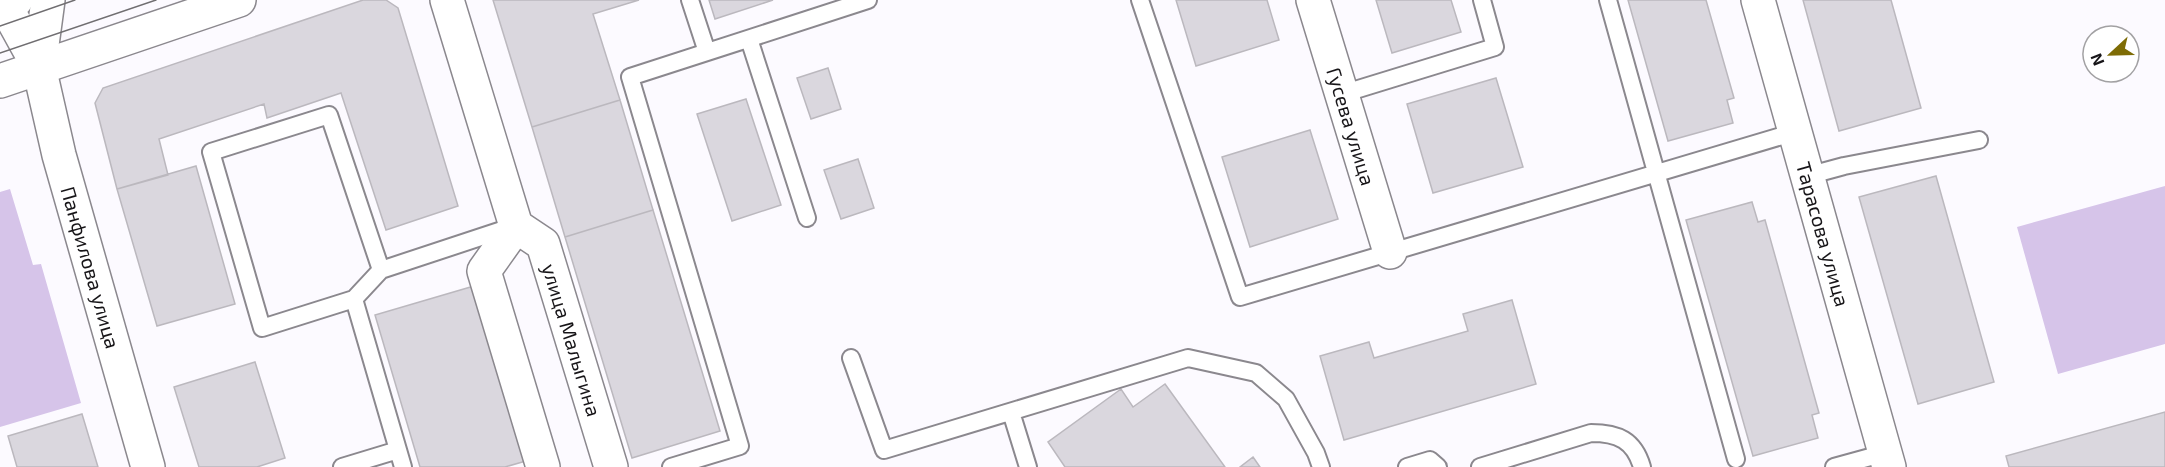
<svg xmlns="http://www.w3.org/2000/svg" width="2165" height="467" viewBox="0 0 2165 467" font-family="'Exo 2',sans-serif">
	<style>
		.green { fill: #d6c4e9 }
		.building { fill: #dad7de; stroke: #bbb8be; stroke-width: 1.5 }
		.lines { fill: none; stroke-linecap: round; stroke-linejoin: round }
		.service-casing { stroke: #8b888e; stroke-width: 20 }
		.minor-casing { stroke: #8b888e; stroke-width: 36 }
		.secondary-casing { stroke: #8b888e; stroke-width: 36 }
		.service { stroke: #fff; stroke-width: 16 }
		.minor { stroke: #fff; stroke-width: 33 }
		.secondary { stroke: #fff; stroke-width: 33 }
		.tram { stroke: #706e71; stroke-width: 1.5 }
		.labels { text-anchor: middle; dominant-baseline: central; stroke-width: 4.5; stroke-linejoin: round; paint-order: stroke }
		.street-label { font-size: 20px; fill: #171518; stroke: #fff }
	</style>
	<rect width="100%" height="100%" fill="#fcfaff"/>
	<path class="green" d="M2165,186V344L2058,374L2017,227Z
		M10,189L33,265L41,264L81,403L0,427V192Z"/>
	<path class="building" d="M363,0H386L398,8L458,206L386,230L341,93L267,118L264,104L159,139L168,175L117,189L95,103L103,88Z
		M493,0H639L593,14L620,100L532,127Z
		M709,0H773L715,19Z
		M1176,0H1267L1279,40L1196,66Z
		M1376,0H1451L1461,32L1392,53Z
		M1628,0H1706L1734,98L1727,100L1733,123L1668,141Z
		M1803,0H1891L1921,108L1839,131Z
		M828,68L841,109L811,119L797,78Z
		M1496,78L1523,167L1433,193L1407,104Z
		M746,99L781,205L732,221L697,114Z
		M620,100L653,210L565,237L532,127Z
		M1310,130L1338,219L1250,247L1222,157Z
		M858,159L874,208L841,219L824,170Z
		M196,166L235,304L157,326L117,189Z
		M1936,176L1994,382L1918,404L1859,197Z
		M1752,202L1758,222L1765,220L1819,413L1812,415L1818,438L1753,456L1686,220Z
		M653,210L720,431L632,458L565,237Z
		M474,286L526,461L505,467H420L375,315Z
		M1512,300L1536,384L1344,440L1320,356L1369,342L1374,358L1468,331L1463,314Z
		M255,362L285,458L257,467H199L174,387Z
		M1165,384L1225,467H1065L1048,442L1121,389L1133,407Z
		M2165,412V467H2009L2006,456Z
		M82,414L98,467H17L8,436Z
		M1253,457L1260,467H1240Z"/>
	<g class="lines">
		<g class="service-casing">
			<path id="service" d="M690,0L707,52
				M1140,0L1240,297L1795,132
				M1608,0L1736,459
				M749,39L807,218
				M1342,94L1495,47L1482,0
				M1807,176L1844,166L1979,140
				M381,270L329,115L211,152L262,328L354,299L381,270L511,227
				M354,299L403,467
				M851,358L884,450L1188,358L1256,373L1286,399L1316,453L1321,467
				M1011,412L1028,467
				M342,467L398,450
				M671,467L740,446L630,77L868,0
				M1407,467L1430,460L1438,467
				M1480,467L1591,433C1618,433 1634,440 1642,467
				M1834,467L1885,453"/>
		</g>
		<g class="minor-casing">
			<g id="minor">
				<path d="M2,0L39,67L48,0"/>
				<path id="s1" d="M447,0L516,226L543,244L611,467"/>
				<path id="s2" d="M1313,0L1390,252"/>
				<path id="s3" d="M1758,0L1889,467"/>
				<path id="s4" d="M39,67L59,155L148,467"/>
				<path d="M516,226L484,271L543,467"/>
			</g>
		</g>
		<g class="secondary-casing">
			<path id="secondary" d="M0,6L16,0
				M0,81L239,0"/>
		</g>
		<use href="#service" class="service"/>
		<use href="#minor" class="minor"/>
		<use href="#secondary" class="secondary"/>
		<path class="tram" d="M0,26L75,0
			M0,53L156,0"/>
	</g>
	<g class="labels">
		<g class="street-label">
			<text stroke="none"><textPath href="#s2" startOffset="132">Гусева улица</textPath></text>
			<text stroke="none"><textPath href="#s3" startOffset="243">Тарасова улица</textPath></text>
			<text stroke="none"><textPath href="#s4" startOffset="207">Панфилова улица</textPath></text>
			<text stroke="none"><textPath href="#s1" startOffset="369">улица Малыгина</textPath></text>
		</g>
	</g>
	<g transform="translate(2111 54) rotate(248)"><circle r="28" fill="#ffffff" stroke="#a2a1a3" stroke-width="1.5"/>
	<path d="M0-4.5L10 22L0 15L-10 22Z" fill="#7e6c05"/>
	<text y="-9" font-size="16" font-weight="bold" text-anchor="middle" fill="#171518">N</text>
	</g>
</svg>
